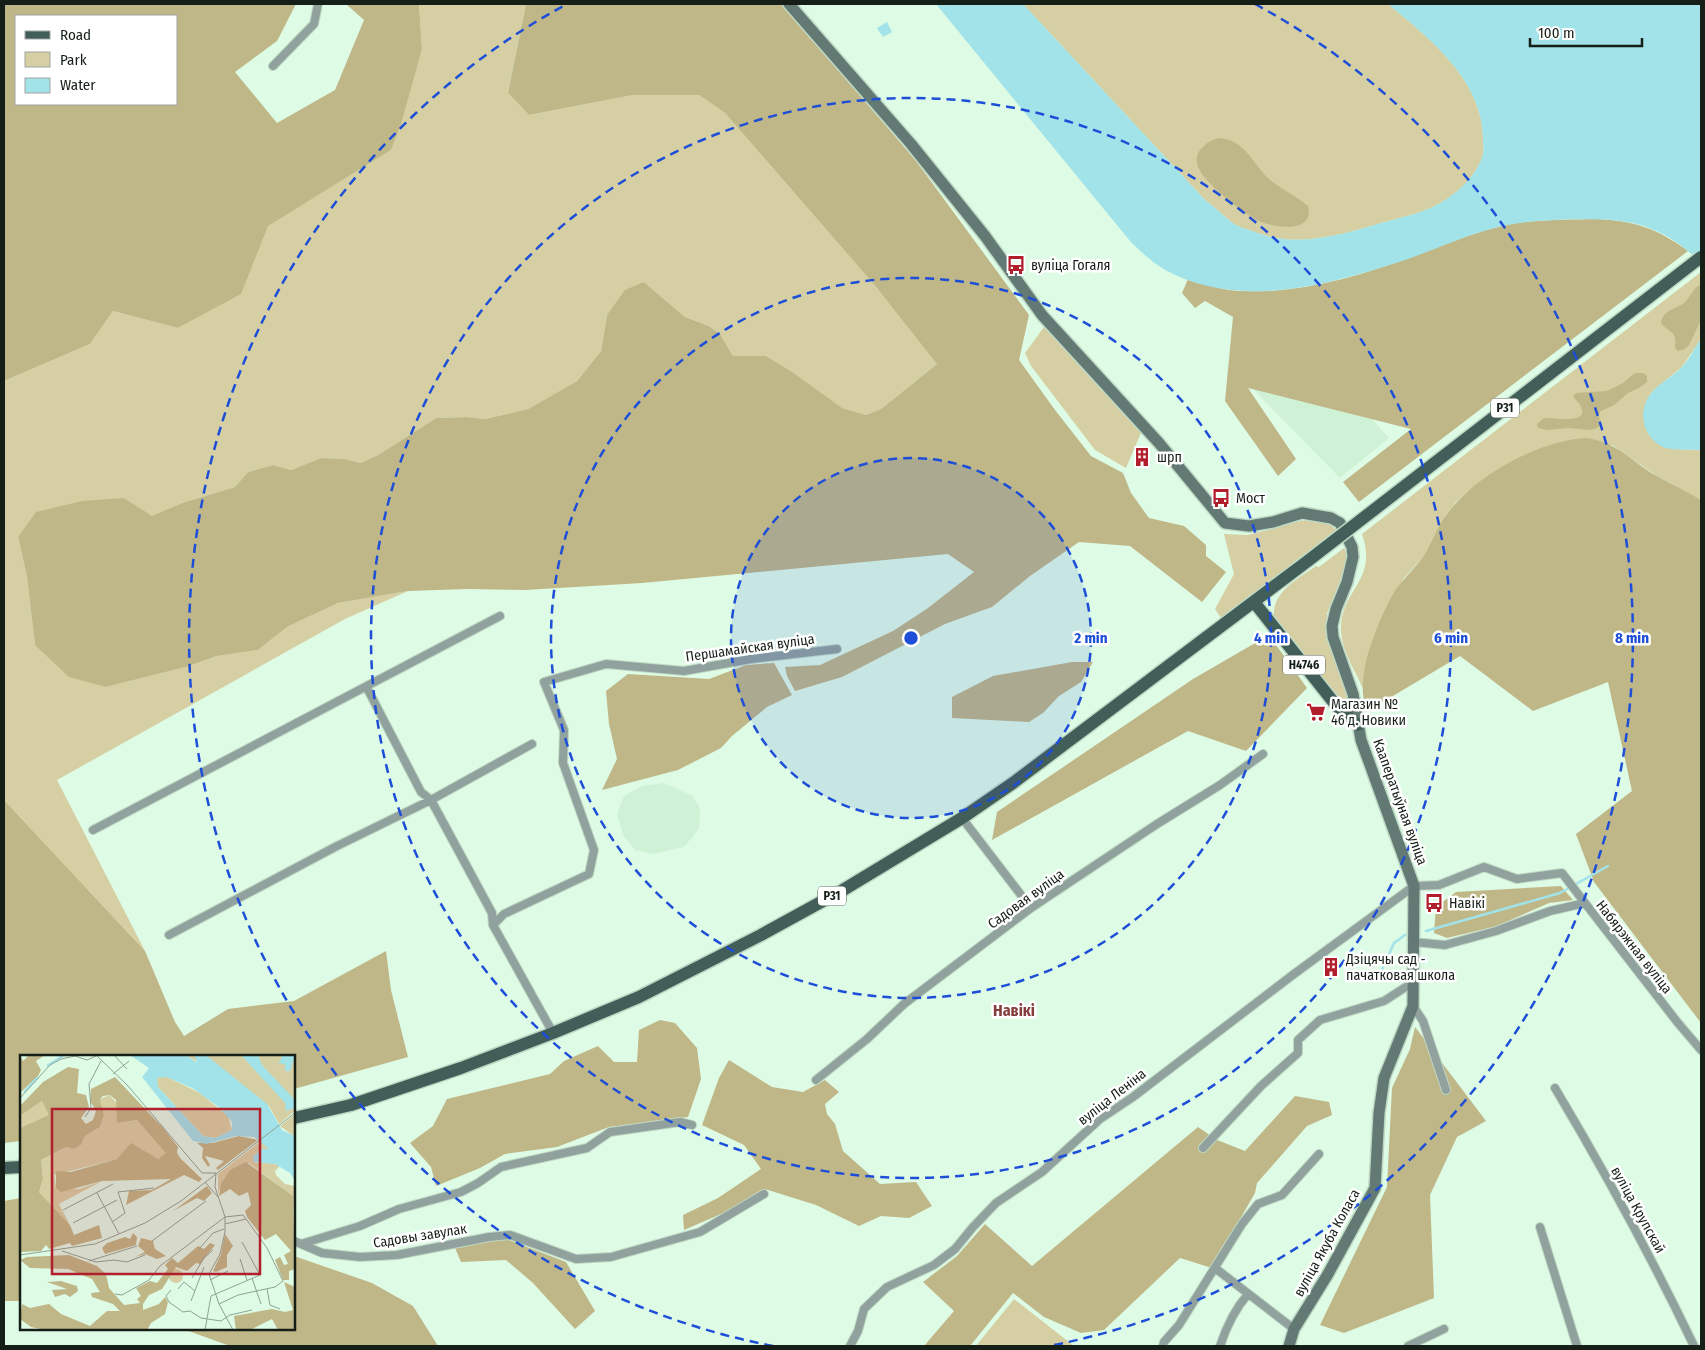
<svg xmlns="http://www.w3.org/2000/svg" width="1705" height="1350" viewBox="0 0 1705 1350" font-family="'Fira Sans Condensed',sans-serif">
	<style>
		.built { fill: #cff2d7 }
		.green { fill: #d5cfa3 }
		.forest { fill: #bfb787; fill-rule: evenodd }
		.water { fill: #a2e2e9 }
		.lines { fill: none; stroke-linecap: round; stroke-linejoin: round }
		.stream { stroke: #a2e2e9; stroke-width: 2.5 }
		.street-casing { stroke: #bed8c4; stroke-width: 10 }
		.secondary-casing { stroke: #bed8c4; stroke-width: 14 }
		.primary-casing { stroke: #bed8c4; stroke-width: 15 }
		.street { stroke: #91a19d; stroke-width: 8 }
		.secondary { stroke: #637a74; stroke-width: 11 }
		.primary { stroke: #425e58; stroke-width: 12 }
		.primary-bridge-casing { stroke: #bed8c4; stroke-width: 15; stroke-linecap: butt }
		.primary-bridge { stroke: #425e58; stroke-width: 12 }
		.ring { fill: none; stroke: #1d4ed8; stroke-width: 2.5; stroke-dasharray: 9 6 }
		.labels { text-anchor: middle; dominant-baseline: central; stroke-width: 5; stroke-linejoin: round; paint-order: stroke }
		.shield { fill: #fff; stroke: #5b625d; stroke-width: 1 }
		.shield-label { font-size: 12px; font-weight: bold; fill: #151f17 }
		.poi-label { font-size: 14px; fill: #151f17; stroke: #fff; text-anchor: start }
		.street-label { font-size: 14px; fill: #151f17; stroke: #fff }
		.quarter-label { font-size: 16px; font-weight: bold; fill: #853d3c; stroke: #fff }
		.inset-river { fill: none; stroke: #a2e2e9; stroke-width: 2.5 }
		.inset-road { fill: none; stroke: #8ea393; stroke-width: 1 }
		.view { fill: #b11f2d; fill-opacity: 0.15; stroke: #b11f2d; stroke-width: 2.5 }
		.inset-edge { fill: none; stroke: #151f17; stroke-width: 2.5 }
		.centre { fill: #1d4ed8; stroke: #fff; stroke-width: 2.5 }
		.ring-label { font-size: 15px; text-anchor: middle; font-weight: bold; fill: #1d4ed8; stroke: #fff; stroke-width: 5; stroke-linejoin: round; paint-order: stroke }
	</style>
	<rect width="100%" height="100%" fill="#defbe5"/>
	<path class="built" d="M1305,345L1389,438L1340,478L1252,388Z
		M664,783L693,796L700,809L699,829L684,847L653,854L635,850L623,835L617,814L624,796L642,786Z"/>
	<path class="green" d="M419,4H526L508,93L529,115L633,95H699L725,113L877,288L938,363L881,409L866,415L841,408L791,371L766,356H733L720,334L709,326L685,317L644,282L607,315L601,351L577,381L528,409L485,419L467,417L436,418L378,455L361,463L345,459L321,458L291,470L273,465L248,472L235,487L182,503L152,517L124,498L18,537L27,577L35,645L106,687L186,667L217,656L258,650L287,627L338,603L408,591L345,619L57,780L145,951L4,800V381L90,344L113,311L178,328L240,294L267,226L391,150L422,49Z
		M1023,4H1388C1429,38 1483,80 1483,139C1483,144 1484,149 1483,154C1478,174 1460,192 1442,202C1426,212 1406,216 1389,221C1342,234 1299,250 1252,231C1246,229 1239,227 1234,224C1224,217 1215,207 1205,200Z
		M1701,272V339L1682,367L1655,389L1649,396L1673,449L1701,450V500L1657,476L1612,445L1469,490L1456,502L1446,515L1424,556L1404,578L1388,605L1375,633L1364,672L1363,688C1354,669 1340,647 1341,626C1343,588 1378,580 1362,534Z
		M1044,327L1141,433L1126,468L1095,450L1031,366L1025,353Z
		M1307,520C1319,520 1327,521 1336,530L1221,618L1215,609L1234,574L1224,534L1247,535L1268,530L1284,524Z
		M1344,548L1348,556L1344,576L1327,613L1326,631L1351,704L1344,707L1274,619C1271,592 1297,580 1316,566L1319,567Z
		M1014,1299L1074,1346H976Z"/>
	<path class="forest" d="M4,4H296L277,41L235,72L277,123L335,90L364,20L346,4H419L422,49L401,124L391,150L268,226L241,294L178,328L113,311L90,344L4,381ZM16,16H176V104H16Z
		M526,4H782L916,161L1029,315L1019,360L1055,410L1091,456L1123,473L1131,493L1149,518L1184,526L1206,545V556L1226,572L1202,602L1130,546L1079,542L1030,576L992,607L945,624L842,677L795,691L787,676L785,667L820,665L893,631L928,608L974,572L948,554L642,583L525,590L467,589L408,591L338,603L287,627L258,650L217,656L186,667L106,687L69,677L35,645L27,577L18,537L36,512L82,501L124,498L152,516L182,503L235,487L248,472L273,465L291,470L321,458L345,459L361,463L378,455L436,418L467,417L485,419L528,409L577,381L601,351L607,315L625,290L644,282L685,317L709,326L720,334L733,356H766L791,371L842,408L866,415L881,409L937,364L877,288L725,113L699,95H633L529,115L508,93Z
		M1218,138C1245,139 1252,163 1269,179C1281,189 1296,196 1308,206C1315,234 1275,228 1259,221C1244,214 1206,184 1199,169C1191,154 1205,142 1218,138Z
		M1596,219C1636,221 1656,228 1688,251L1359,502L1343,482L1411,429L1248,388L1296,459L1278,476L1225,401L1233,317L1205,301L1195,308L1182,293L1188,279C1206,285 1225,291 1243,291C1297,294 1361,276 1411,257C1438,248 1466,235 1494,228C1527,219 1562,220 1596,219Z
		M1701,284V320L1689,345L1685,349L1678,351L1675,348C1677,330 1671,335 1661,323C1662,310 1677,309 1685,302C1691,296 1693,288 1701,284Z
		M1635,373H1643L1647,376V382L1639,388L1628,393L1614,405L1601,411L1599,414L1600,426L1595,429L1589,430L1569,428L1547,430L1538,428L1537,424L1544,418C1552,417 1592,426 1580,405C1579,402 1575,400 1573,396L1576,393L1607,391L1623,383Z
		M1587,438C1621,444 1630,461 1657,476C1672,485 1687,491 1701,500V1023L1594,882L1576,834L1632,791L1608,682L1533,711L1460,656L1366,712C1364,702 1362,692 1363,682C1364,655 1382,612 1396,589C1404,578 1415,568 1423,557C1432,543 1437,527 1447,514C1475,475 1540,440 1587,438Z
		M1269,635L1307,688L1246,751L1188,731L992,840L997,812L1193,679Z
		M1072,662H1093L1081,682L1059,696L1043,713L1029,722L952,718V697L993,676Z
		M774,663L792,695L767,707L732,736L721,748L678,770L602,790L617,759L609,724L606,691L628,674L709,679L746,665Z
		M4,800L145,951L175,1022L184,1036L228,1009L294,1001L386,951L391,990L408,1057L294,1089V1056H21V1141L4,1143Z
		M1561,886L1573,900L1549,903L1497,926L1447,938L1434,933L1436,907L1456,892Z
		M660,1020L675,1023L697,1048L701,1079L688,1117L609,1127L557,1147L505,1154L480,1168L436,1186L431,1167L410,1143L433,1126L447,1099L550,1074L564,1061L598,1046L614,1062H637L639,1030Z
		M1415,1027L1486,1121L1457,1137L1430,1195L1434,1298L1344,1333L1320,1325L1387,1187L1392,1088L1410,1049Z
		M729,1060L772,1087L803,1092L825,1080L839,1092L825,1104L827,1114L835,1124L843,1151L880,1184L916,1182L932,1206L909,1218L881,1216L859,1226L816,1205L765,1189L728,1211L684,1230L683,1215L718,1198L761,1169L744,1145L702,1125L719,1078Z
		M1295,1096L1329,1102L1332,1115L1307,1126L1257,1183L1255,1193L1212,1268L1180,1258L1104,1330L1081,1333L1044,1317L1013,1293L970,1346H924L954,1311L923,1282L957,1256L985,1224L1032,1266L1198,1127L1217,1140L1245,1151Z
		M21,1198V1301H4V1201Z
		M495,1240H509L566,1262L595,1311L575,1329L533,1283L506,1260L461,1262L455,1248Z
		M294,1256L372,1283L413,1306L438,1346H230L183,1329H294Z"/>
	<path class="water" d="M936,4H1023L1205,200C1215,207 1224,217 1234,224C1239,227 1246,229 1252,231C1299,250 1342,234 1389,221C1406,216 1426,212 1442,202C1459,192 1478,174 1483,154C1484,149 1483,144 1483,139C1483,80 1429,38 1388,4H1701V262C1687,250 1672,237 1654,230C1630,219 1603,219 1576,219C1549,220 1520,221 1494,228C1464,236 1436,249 1408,259C1332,284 1241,311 1165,270C1152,262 1141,252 1130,241Z
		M887,22L892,32L883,37L877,28Z
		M1701,339V450C1689,449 1674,451 1663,447C1643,438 1637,412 1650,395C1658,383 1672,378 1682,367C1690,359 1694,348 1701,339Z"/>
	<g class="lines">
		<path class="stream" d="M1426,931L1560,893L1608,866
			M1381,972L1394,943L1405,935"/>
		<g class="street-casing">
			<path id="street" d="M273,66L314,24L318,4
				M367,688L421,792L431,800L492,913L493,925L553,1033
				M962,818L1031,908
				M93,830L500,616
				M493,925L504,914L589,874L594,850L563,763L564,730L544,682L606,664L684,671L751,659L837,649
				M169,935L337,846L431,800L532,744
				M1413,942L1445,945L1496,931L1550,911L1585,903L1678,1023L1701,1050
				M1413,1006L1423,1021L1446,1090
				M816,1080L867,1039L904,1004L1031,908L1157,824L1220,785L1263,754
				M1555,1088C1605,1172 1652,1258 1694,1346
				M1203,1148L1261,1086L1298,1053V1040L1320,1020L1384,1001L1412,983
				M1540,1227L1577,1346
				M294,1241L322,1253L360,1257L397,1255L489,1237L510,1235L576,1259L611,1257L700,1232L764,1194
				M301,1244L360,1226L399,1209L461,1192L478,1183L501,1167L587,1148L610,1132L680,1122L692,1125
				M1215,1268L1294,1329
				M850,1346L858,1331L864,1309L887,1287L934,1265L955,1249L973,1227L996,1203L1042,1172L1100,1119L1133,1097L1294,974L1414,886L1439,885L1484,867L1517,879L1562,873L1585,903
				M1163,1346L1164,1342L1179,1325L1242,1224L1258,1204L1282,1195L1319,1154
				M1220,1346C1226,1328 1235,1309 1248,1294
				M1408,1346L1444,1329"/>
		</g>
		<g class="secondary-casing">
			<path id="secondary" d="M789,4L911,144L985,236L1042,315L1159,443L1225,523L1249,526L1273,522L1302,513L1331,518L1340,523L1352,547L1353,557L1347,582L1336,609L1332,626L1333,637L1353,694L1361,740L1414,886L1413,1006L1384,1078L1379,1113L1375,1188L1328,1274L1294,1329L1289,1346"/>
		</g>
		<g class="primary-casing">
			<path id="primary" d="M1254,602L1339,709L1358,725
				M294,1118L351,1105L461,1068L553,1033L639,997L761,935L843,890L962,818L1013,783L1309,560
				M4,1168L21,1167"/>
		</g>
		<use href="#street" class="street"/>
		<use href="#secondary" class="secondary"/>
		<use href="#primary" class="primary"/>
		<g class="primary-bridge-casing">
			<path id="primary-bridge" d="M1309,560L1701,257"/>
		</g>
		<use href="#primary-bridge" class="primary-bridge"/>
	</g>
	<circle cx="911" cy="638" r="180" fill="#1d4ed8" fill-opacity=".12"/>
	<g class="ring">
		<circle cx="911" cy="638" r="180"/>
		<circle cx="911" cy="638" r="360"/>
		<circle cx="911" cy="638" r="540"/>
		<path d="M773 1346A721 721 0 0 1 567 4M1255 4A721 721 0 0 1 1049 1346"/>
	</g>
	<defs>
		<g id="bus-bare" transform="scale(1.5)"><path d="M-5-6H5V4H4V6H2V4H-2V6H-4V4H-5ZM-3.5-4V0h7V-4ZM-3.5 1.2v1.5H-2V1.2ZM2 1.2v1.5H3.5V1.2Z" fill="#b11f2d" stroke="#fff" stroke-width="2.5" paint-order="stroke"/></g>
		<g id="building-bare" transform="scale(1.5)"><path d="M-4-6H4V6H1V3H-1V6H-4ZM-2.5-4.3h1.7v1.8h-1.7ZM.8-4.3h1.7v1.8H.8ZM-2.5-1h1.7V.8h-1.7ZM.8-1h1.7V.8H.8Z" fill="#b11f2d" stroke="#fff" stroke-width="2.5" paint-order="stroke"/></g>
		<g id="supermarket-bare" transform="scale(1.5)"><path d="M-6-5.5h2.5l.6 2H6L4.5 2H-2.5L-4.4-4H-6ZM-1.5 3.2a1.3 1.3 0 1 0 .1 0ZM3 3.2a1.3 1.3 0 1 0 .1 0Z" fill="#b11f2d" stroke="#fff" stroke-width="2.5" paint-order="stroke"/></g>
	</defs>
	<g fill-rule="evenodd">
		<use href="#bus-bare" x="1016" y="265"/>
		<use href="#building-bare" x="1142" y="457"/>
		<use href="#bus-bare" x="1221" y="498"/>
		<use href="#supermarket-bare" x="1316" y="712"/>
		<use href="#bus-bare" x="1434" y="903"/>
		<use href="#building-bare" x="1331" y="967"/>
	</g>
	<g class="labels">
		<g class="shield">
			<rect x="1491" y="398.5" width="28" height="19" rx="4"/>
			<rect x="1283" y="655.5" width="42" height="19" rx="4"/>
			<rect x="818" y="886.5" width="28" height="19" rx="4"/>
		</g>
		<g class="shield-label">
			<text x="1505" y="408">Р31</text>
			<text x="1304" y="665">Н4746</text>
			<text x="832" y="896">Р31</text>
		</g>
		<g class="poi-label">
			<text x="1031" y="265">вуліца Гогаля</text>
			<text x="1157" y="457">шрп</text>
			<text x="1236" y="498">Мост</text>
			<text x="1331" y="704">Магазин №<tspan x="1331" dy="16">46 д. Новики</tspan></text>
			<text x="1449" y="903">Навікі</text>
			<text x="1346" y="959">Дзіцячы сад -<tspan x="1346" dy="16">пачатковая школа</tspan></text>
		</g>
		<g class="street-label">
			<text transform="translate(750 648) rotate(-8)">Першамайская вуліца</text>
			<text transform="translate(1400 802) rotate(70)">Кааператыўная вуліца</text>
			<text transform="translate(1026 899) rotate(-36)">Садовая вуліца</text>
			<text transform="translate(1634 947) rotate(52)">Набярэжная вуліца</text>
			<text transform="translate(1112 1097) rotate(-38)">вуліца Леніна</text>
			<text transform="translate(1638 1210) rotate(61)">вуліца Крупскай</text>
			<text transform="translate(420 1236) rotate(-9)">Садовы завулак</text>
			<text transform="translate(1327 1243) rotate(-61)">вуліца Якуба Коласа</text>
		</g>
		<g class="quarter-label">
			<text x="1014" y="1010">Навікі</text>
		</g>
	</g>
	<g transform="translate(20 1055)">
		<rect width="275" height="275" fill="#defbe5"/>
		<path d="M166,0H275V56L259,69L249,51L192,6L177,7ZM139,22H147L180,38L208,61L212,75L195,83L183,81L138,32L135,26ZM90,40L97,49V68L117,65L147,98L138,104L116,93L97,104L34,120L36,133L59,134L82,126L39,149L50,170L19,137L23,124L21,105L46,92L54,94L61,90L65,81L80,72L84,60L80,44ZM22,46L30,60L0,73V61ZM275,59V82L260,71ZM241,86L249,94H241L233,102L235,108L250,107L260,111L255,116L256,120L265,129L275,131V161L271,140L229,108L210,115L198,138V119ZM149 221a7 7 0 1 1 14 0a7 7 0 1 1-14 0Z" fill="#d5cfa3"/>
		<path d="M9,0H25L16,6L21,15L18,21L0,38V1L3,6ZM48,12L59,14L57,38L66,40L69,52L61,63L66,69L73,65L76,56L70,46L71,34L95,22L144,74L158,92L157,98L161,104L182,124L179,127L164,120L106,150L109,136L132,135L151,124L82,126L41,137L36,133V116L51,117L97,104L111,88L138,104L146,98L117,65L97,68L96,45L90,40L83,41L80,44L84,60L80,72L65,81L61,90L54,94L46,92L21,105L23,124L19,137L50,170L54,180L79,170L82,183L52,191L50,188L29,194L26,190L21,196L0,197V73L29,60L22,46L0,61V51L23,27ZM219,81L238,85L198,115L196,113L204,106L185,101L190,110L188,112L182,103L183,93L177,88H193ZM226,107L273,141L275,214L269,216V225H263L255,205L260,202L264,210L268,209L264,200L271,196L256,179L245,185L227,162L225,156L231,150L228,137L219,141L210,134L199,141L201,129L210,115ZM187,131L192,138L184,146L177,143L153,156ZM113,178L117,182L116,190L85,199L82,193L87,188L105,182L110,184ZM205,179L213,191L207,200V212L196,217L193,216L201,199ZM121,183L133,186L135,194L146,201L137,204L125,199L115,202L125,197L118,191ZM190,188L195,190L180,209L176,208L167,216L156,212L142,234L129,240L123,249V255L139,249L145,242L148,247L145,259L131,268L127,275H25L11,272L0,264L2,249L10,253L29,249L41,259L70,271L87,256H100L93,249L72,242L71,238L80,237L72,224L48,214L10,213L0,205L7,202L49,200L77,211L86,219L89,233L104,250L120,248L117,244L121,241L116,233L130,226L137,228L148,214L145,210L152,203L158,208L178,191L184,194ZM41,226L57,231L58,236L50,242L45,239L35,242L32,235L47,234L27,227ZM264,227L275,232V275H258L252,264L230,275H216L214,261L252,254L265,257L273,255Z" fill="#bfb787"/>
		<path d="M110,0H166L177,8L174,0H186L247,49L262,75L275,81V126L270,118L255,109L234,107L233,102L241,94H249L234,82L216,81L186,89L173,86L122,22L129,13ZM147,22L174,34L200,53L212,67V75L195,83L183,81L138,32L137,23ZM221,0H238L242,10L274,44L275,53L266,56L265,48ZM260,0H275L270,16H265V9L258,8L262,3Z" fill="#a2e2e9" fill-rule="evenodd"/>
		<path class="inset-river" d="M27,11L44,0M4,37L18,22"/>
		<path class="inset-road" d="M76,0L108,31L182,118H196L195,132L205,162V177L200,199L189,219L199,249L213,275M94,0L107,14M93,19L109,6M0,43L30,10L41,4L55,1L67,5L76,1M65,62L71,53L69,29L81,6M185,127L198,142M77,138L99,179M43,155L93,129M92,167L105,158L98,137L134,133M53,168L97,145M132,186L186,146M179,194L193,178L204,174M42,196L76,207L94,205L107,207L125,200M0,200L75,189L125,168L161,146L275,58M220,204L227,225M69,206L117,191M172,223L184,203L193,195M232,223L241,249M190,225L208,216M158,234L164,227L175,236M247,234L250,250L260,254M151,235L146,241L149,247L163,257L170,256L181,263L201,266L210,260L232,255M95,239L102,240L129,225L140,211L205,162L223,160L226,164M171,246L184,212M199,249L218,240L255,232L263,226L247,193L226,164L205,169M185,275L191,241L240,220L222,187"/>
		<path class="view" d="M32,54H240V219H32Z"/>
		<rect width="275" height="275" class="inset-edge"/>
	</g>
	<circle cx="911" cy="638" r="8" class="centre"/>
	<g class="ring-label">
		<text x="1091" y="643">2 min</text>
		<text x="1271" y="643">4 min</text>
		<text x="1451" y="643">6 min</text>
		<text x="1632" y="643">8 min</text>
	</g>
	<rect width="1705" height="1350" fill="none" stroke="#151f17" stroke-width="10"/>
	<rect x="15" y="15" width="162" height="90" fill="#ffffff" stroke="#a1a5a2"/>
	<rect x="25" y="31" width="25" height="8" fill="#425e58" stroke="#a1a5a2"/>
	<text x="60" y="40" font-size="15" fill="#151f17">Road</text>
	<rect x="25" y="52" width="25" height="15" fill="#d5cfa3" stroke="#a1a5a2"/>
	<text x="60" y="65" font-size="15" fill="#151f17">Park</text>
	<rect x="25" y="78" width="25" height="15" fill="#a2e2e9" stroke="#a1a5a2"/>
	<text x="60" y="90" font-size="15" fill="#151f17">Water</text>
	<path d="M1530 38v8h112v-8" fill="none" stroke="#151f17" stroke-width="2.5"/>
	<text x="1538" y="38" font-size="15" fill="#151f17" stroke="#ffffff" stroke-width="4" paint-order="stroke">100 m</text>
</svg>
